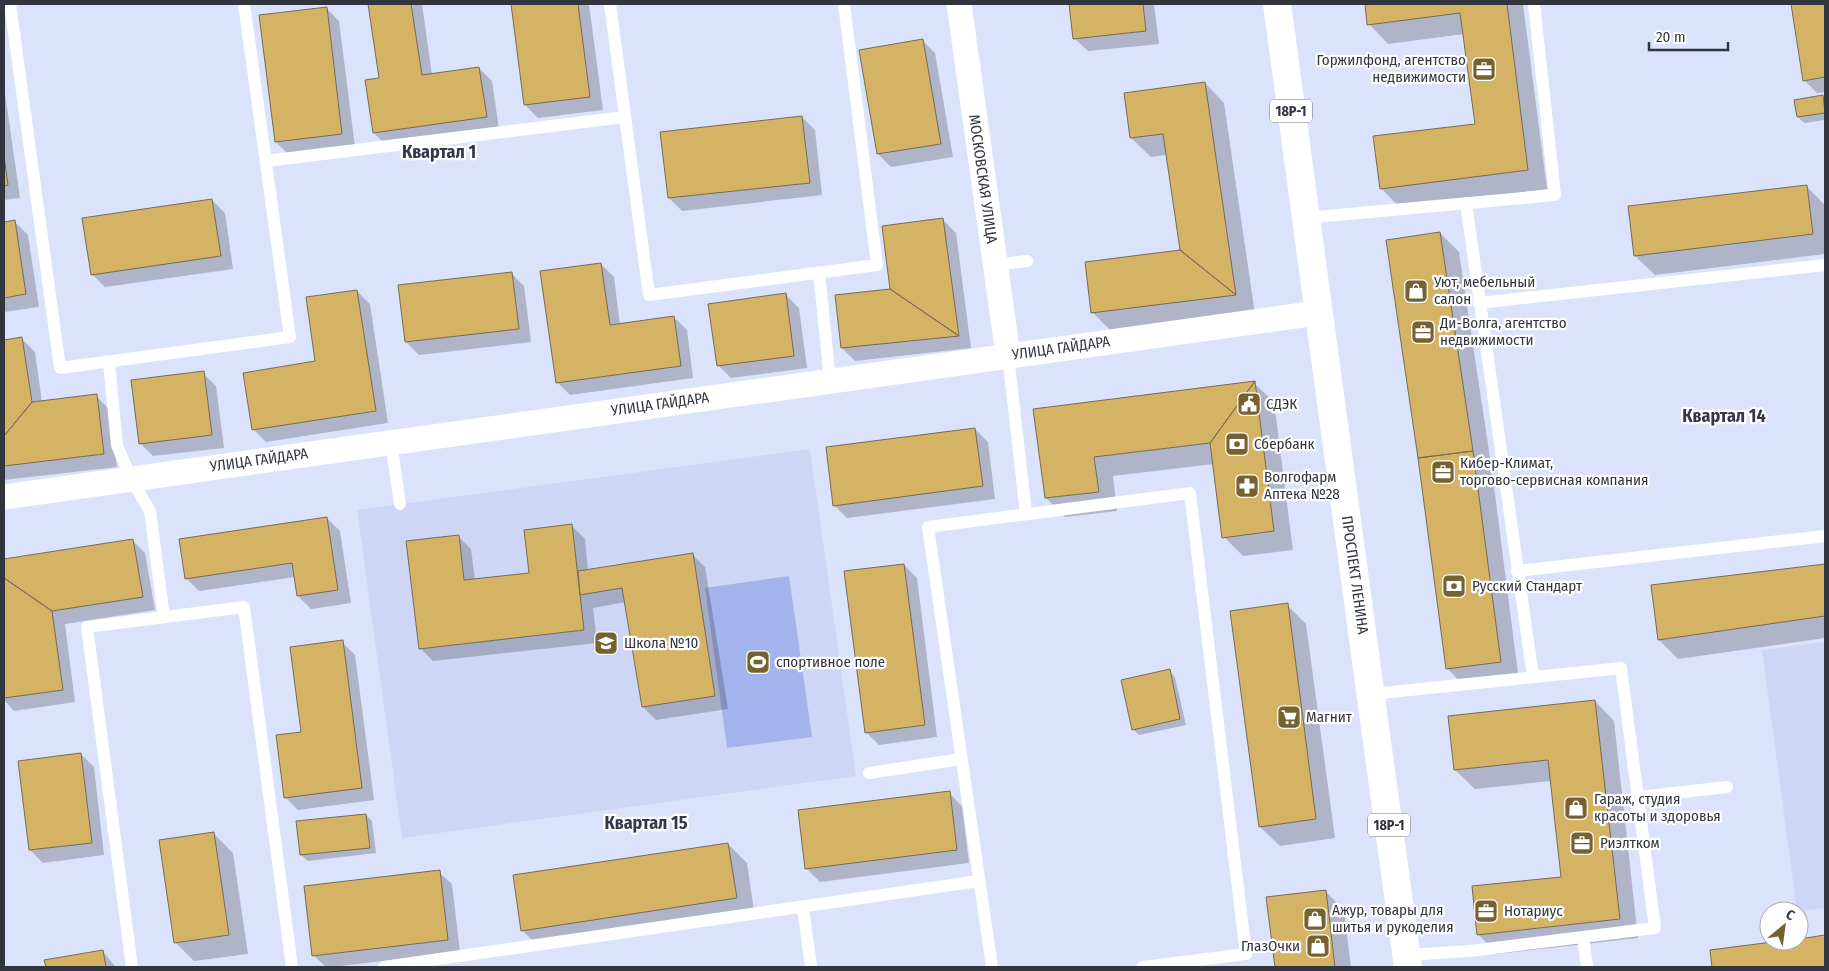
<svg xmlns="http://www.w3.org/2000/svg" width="1829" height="971" viewBox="0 0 1829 971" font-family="'Fira Sans Condensed',sans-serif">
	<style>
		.built { fill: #cdd6f5 }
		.green { fill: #a5b3ed }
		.shadow { fill: #0003 }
		.building { fill: #d4b364; stroke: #766c56 }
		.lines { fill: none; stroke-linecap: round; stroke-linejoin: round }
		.service { stroke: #fff; stroke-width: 12 }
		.minor { stroke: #fff; stroke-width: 25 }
		.primary { stroke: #fff; stroke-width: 28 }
		.labels { text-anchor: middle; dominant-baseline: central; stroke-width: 4.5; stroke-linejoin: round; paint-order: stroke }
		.shield { fill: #fff; stroke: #707278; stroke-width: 1 }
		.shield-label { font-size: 14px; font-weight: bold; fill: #32353e }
		.poi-label { font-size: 15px; fill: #32353e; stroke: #fff; text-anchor: start }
		.street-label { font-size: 15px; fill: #32353e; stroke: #fff }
		.quarter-label { font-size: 18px; font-weight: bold; fill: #33384c; stroke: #fff }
	</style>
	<rect width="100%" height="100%" fill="#dbe2fc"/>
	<path class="built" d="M810,449L856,776L402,838L357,510Z
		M1825,642V908L1797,911L1762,650Z"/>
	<path class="green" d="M789,576L812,737L727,748L705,588Z"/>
	<path class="shadow" d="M370,4H422L432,75L479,68L492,81L499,129L387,146L374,133L381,79Z
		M513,4H589L603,110L538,118L525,105Z
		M1071,4H1154L1159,44L1088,51L1074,38Z
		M1366,4H1523L1547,189L1400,208L1381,188L1476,125L1464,34L1388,44L1369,24Z
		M1792,4H1825V92L1817,93L1804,80Z
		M326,8L339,21L355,147L289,155L276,142Z
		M922,40L935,53L953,157L891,167L878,154Z
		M1205,83L1224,103L1255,314L1111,331L1092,312L1181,251L1167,155L1151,157L1131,138Z
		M4,86L20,198L4,200Z
		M1823,96L1825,99V120L1804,123L1798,117L1795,101Z
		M802,117L815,130L822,195L682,211L669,198Z
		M1806,186L1825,205V254L1655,275L1635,256Z
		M212,200L225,213L233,269L105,287L92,274Z
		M943,220L956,233L971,348L855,361L842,348L892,290Z
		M15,222L28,235L39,307L4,312V223Z
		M1440,233L1459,252L1492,471L1519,681L1466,688L1447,668Z
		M601,264L614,277L620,325L674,317L687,330L693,378L570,395L557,382Z
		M511,273L524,286L531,342L419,355L406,342Z
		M357,291L370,304L388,423L266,442L253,429L317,362Z
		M786,295L799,308L807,368L731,378L718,365Z
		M22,339L35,352L42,402L96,396L109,409L117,467L4,480V341Z
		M203,373L216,386L224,448L153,456L140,443Z
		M1254,383L1274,402L1293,550L1243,556L1224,537L1214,464L1113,476L1117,511L1065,517L1046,498L1035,410Z
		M975,429L988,442L995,499L847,518L834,505Z
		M327,518L340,531L351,603L311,609L298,596L295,577L199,591L186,578Z
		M572,526L585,539L588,571L692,554L705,567L728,709L656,720L643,707L626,602L593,608L597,643L433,661L420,648L458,536L471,549L475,580L530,574Z
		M132,540L145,553L155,610L65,624L75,702L14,711L4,700V561Z
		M904,565L917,578L937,737L879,745L866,732Z
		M1825,565V638L1678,659L1659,640L1653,586Z
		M1287,605L1306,624L1335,838L1280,846L1260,827Z
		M342,642L355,655L374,800L298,810L285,797L302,733Z
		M1169,671L1175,677L1186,725L1139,735L1133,729Z
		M1595,701L1614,721L1638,938L1497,954L1478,934L1562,878L1551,781L1475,789L1455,770L1450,717Z
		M81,754L94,767L104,855L43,863L30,850Z
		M949,793L962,806L969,863L820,882L807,869Z
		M366,815L372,821L376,853L308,861L301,855Z
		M214,834L233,853L248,954L194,961L175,942Z
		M728,844L747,863L755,917L542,950L522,930Z
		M439,872L452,884L460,952L332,967H326L313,955Z
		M1325,891L1344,910L1351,967H1276L1268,898Z
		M1825,936V967H1714L1712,951Z
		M103,952L116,967H47L46,961Z"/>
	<path class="building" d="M368,4H411L422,75L479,67L487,117L373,133L365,80L379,78Z
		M511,4H578L590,97L524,105Z
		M1069,4H1143L1146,31L1073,39Z
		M1365,4H1507L1528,170L1380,189L1373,136L1475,124L1460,13L1367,25Z
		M1791,4H1825V77L1803,81Z
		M327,7L342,134L275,142L259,15Z
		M923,39L941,144L877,154L859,50Z
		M1205,82L1236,295L1180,250L1163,134L1130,138L1124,93Z
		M1823,95L1825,113L1797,117L1794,100Z
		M802,116L810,183L668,198L660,132Z
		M4,156L8,185L4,186Z
		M1807,185L1813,234L1634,256L1628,206Z
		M212,199L221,256L91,275L82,218Z
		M943,218L959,336L890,289L882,226Z
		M15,220L26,294L4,298V222Z
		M1440,232L1473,451L1418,458L1386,240Z
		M1180,250L1236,295L1091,313L1085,262Z
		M601,263L610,325L674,316L681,366L556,383L540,271Z
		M512,272L519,329L405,342L398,285Z
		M890,289L959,336L841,348L835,295Z
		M357,290L376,411L252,430L243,373L315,361L306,297Z
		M786,293L794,356L717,366L708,304Z
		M22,337L32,402L4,436V340Z
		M204,371L212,435L139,444L131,380Z
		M1255,381L1274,531L1222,538L1210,443Z
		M1255,381L1210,443L1094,457L1099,492L1045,498L1033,409Z
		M97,394L104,454L4,466V436L32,402Z
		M975,428L983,486L833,506L826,447Z
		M1473,451L1501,662L1446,669L1418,458Z
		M327,517L338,590L297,596L292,563L185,579L179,539Z
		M572,524L584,630L419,649L406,541L459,535L464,580L529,573L524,530Z
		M133,539L143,597L52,611L4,578V559Z
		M693,553L715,696L642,707L622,588L580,595L578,571Z
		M904,564L925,725L865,733L844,571Z
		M1825,564V616L1658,640L1651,585Z
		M4,578L52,611L63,690L4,698Z
		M1288,603L1316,819L1259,827L1230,611Z
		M343,640L362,788L284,798L276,735L301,732L290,647Z
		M1170,669L1180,719L1132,730L1121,680Z
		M1595,700L1620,919L1477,935L1472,886L1561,877L1548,760L1454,770L1448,716Z
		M81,753L92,843L29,850L18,761Z
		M950,791L957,850L805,869L798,810Z
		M366,814L370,848L300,855L296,821Z
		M214,832L229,935L174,943L159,840Z
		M728,843L737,898L521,931L513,875Z
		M440,870L448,940L312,956L304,886Z
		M1326,890L1335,967H1275L1266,897Z
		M1825,935V967H1712L1710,950L1780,941H1799V939Z
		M103,950L106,967H46L44,960Z"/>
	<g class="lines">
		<path class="service" d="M10,4L60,368L290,337L244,4
			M610,4L649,295L877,265L844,4
			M266,161L625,117
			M1466,203L1533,677
			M1305,218L1555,195L1534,4
			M995,265L1027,261
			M819,272L830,380
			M1479,303L1825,265
			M1008,355L1026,514
			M109,363L117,445L131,479L150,511L164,617
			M391,442L400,504
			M1517,571L1825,536
			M1372,694L1621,668L1655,928L1470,951L1406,955
			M869,773L961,759
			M1638,797L1727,787
			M803,908L811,967
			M1583,937L1587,967
			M132,967L87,627L244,607L292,967
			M384,967L979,881
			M992,967L928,527L1190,493L1246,954L1143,967"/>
		<path class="minor" d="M959,4L1008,355
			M4,497L1317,313"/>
		<path class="primary" d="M1277,4C1319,325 1364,646 1408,967"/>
	</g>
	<defs>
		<g id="office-square" transform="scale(1.25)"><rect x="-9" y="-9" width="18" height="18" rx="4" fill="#766231" stroke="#fff"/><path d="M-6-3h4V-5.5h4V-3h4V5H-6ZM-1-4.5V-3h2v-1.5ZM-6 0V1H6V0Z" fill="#fff"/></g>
		<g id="shop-square" transform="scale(1.25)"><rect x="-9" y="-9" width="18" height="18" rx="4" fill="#766231" stroke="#fff"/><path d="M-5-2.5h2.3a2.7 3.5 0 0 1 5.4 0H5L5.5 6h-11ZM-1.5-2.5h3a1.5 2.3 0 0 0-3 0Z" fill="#fff"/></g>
		<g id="civic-square" transform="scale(1.25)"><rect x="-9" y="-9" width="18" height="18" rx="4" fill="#766231" stroke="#fff"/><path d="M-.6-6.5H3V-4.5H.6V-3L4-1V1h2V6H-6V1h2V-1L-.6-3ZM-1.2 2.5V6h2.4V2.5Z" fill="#fff"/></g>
		<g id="bank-square" transform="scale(1.25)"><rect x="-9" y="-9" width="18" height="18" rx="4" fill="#766231" stroke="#fff"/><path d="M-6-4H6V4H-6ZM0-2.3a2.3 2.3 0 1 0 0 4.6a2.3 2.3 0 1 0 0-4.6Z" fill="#fff"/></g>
		<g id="pharmacy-square" transform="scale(1.25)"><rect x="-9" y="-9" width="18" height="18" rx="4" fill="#766231" stroke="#fff"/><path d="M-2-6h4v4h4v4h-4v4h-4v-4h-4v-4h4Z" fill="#fff"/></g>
		<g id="school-square" transform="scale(1.25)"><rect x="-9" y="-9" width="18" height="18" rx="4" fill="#766231" stroke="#fff"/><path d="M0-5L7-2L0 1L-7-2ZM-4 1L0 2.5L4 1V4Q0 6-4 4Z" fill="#fff"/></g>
		<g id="stadium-square" transform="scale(1.25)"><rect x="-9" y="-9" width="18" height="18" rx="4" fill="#766231" stroke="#fff"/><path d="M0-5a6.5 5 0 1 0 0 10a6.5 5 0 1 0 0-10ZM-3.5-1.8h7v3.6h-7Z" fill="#fff"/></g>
		<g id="supermarket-square" transform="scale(1.25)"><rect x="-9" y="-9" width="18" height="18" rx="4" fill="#766231" stroke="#fff"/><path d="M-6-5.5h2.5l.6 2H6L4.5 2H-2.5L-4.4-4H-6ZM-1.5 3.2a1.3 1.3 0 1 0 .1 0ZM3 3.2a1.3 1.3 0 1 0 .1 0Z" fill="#fff"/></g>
	</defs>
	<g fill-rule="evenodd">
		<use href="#office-square" x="1484" y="69"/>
		<use href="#shop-square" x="1416" y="291"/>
		<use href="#office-square" x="1423" y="332"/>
		<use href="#civic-square" x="1249" y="404"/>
		<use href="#bank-square" x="1237" y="444"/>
		<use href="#office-square" x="1443" y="472"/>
		<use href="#pharmacy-square" x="1247" y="486"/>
		<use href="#bank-square" x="1454" y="586"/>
		<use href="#school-square" x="606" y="643"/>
		<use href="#stadium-square" x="758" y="662"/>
		<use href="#supermarket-square" x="1289" y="717"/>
		<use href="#shop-square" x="1576" y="808"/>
		<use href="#office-square" x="1582" y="843"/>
		<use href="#office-square" x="1486" y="911"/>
		<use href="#shop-square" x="1315" y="919"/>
		<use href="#shop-square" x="1318" y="946"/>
	</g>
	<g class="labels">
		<g class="shield">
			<rect x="1270" y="99.5" width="42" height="23" rx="4"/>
			<rect x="1368" y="813.5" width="42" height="23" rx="4"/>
		</g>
		<g class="shield-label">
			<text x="1291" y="111">18Р-1</text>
			<text x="1389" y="825">18Р-1</text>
		</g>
		<g class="poi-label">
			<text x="1466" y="60" text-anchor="end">Горжилфонд, агентство<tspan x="1466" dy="17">недвижимости</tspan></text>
			<text x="1434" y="282">Уют, мебельный<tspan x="1434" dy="17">салон</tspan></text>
			<text x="1440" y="323">Ди-Волга, агентство<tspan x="1440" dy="17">недвижимости</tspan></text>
			<text x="1266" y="404">СДЭК</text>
			<text x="1254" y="444">Сбербанк</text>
			<text x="1460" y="463">Кибер-Климат,<tspan x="1460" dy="17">торгово-сервисная компания</tspan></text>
			<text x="1264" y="477">Волгофарм<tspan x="1264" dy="17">Аптека №28</tspan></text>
			<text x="1472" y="586">Русский Стандарт</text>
			<text x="624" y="643">Школа №10</text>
			<text x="776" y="662">спортивное поле</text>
			<text x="1306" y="717">Магнит</text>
			<text x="1594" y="799">Гараж, студия<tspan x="1594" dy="17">красоты и здоровья</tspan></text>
			<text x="1600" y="843">Риэлтком</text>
			<text x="1332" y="910">Ажур, товары для<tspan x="1332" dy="17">шитья и рукоделия</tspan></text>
			<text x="1504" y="911">Нотариус</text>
			<text x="1300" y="946" text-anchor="end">ГлазОчки</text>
		</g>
		<g class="street-label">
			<text transform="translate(983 179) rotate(82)">МОСКОВСКАЯ УЛИЦА</text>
			<text transform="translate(1061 348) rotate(-8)">УЛИЦА ГАЙДАРА</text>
			<text transform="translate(660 404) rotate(-8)">УЛИЦА ГАЙДАРА</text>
			<text transform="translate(259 460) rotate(-8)">УЛИЦА ГАЙДАРА</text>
			<text transform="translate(1355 575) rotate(82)">ПРОСПЕКТ ЛЕНИНА</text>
		</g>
		<g class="quarter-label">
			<text x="439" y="152">Квартал 1</text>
			<text x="1724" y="416">Квартал 14</text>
			<text x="646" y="823">Квартал 15</text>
		</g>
	</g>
	<rect width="1829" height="971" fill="none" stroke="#32353e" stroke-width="10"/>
	<g transform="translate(1784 926) rotate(29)"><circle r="24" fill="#ffffff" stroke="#adaeb2"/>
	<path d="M0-4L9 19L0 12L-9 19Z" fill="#766231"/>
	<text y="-8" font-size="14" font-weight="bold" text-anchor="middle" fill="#32353e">С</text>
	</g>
	<path d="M1649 42v8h79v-8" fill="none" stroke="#32353e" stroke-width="2.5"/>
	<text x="1656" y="42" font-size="15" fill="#32353e" stroke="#ffffff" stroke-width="4" paint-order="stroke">20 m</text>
</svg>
